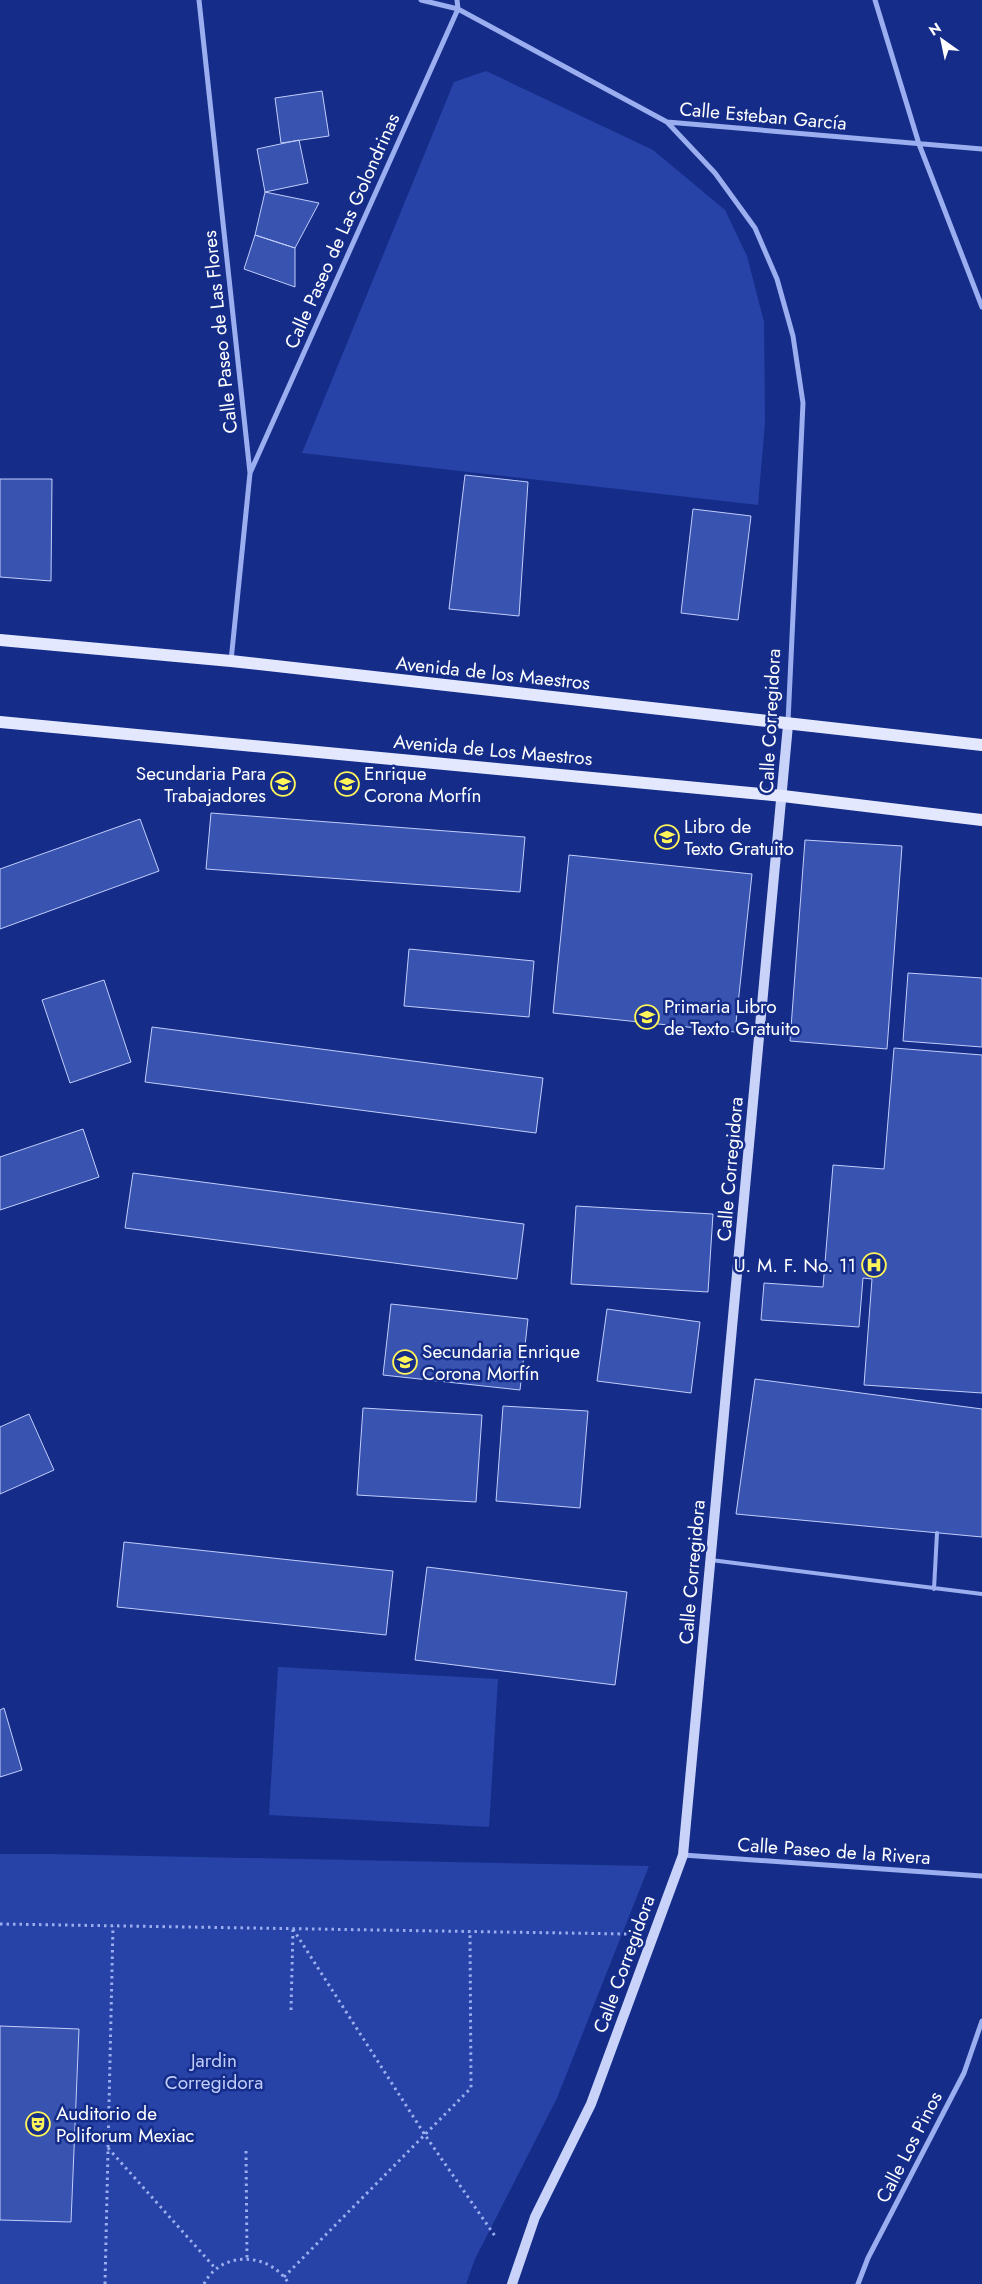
<svg xmlns="http://www.w3.org/2000/svg" width="982" height="2284" viewBox="0 0 982 2284" font-family="Jost,sans-serif">
	<style>
		.green { fill: #2743a8 }
		.building { fill: #3953b1; stroke: #c1cefb }
		.lines { fill: none; stroke-linecap: round; stroke-linejoin: round }
		.path { stroke: #9baeef; stroke-width: 3; stroke-dasharray: 2.5 4; stroke-linecap: butt }
		.lane { stroke: #9baeef; stroke-width: 4 }
		.street { stroke: #9baeef; stroke-width: 5 }
		.secondary { stroke: #c9d3fa; stroke-width: 10 }
		.primary { stroke: #e3e8ff; stroke-width: 12 }
		.labels { text-anchor: middle; dominant-baseline: central; stroke-width: 5; stroke-linejoin: round; paint-order: stroke }
		.street-label { font-size: 19px; fill: #fff; stroke: #152d89 }
		.poi-label { font-size: 19px; fill: #fff; stroke: #152d89; text-anchor: start }
		.park-label { font-size: 19px; fill: #c1cefb; stroke: #152d89 }
	</style>
	<rect width="100%" height="100%" fill="#152d89"/>
	<path class="green" d="M486,71L653,150L725,210L747,256L764,322L765,422L758,505L302,453L454,82Z
		M278,1667L498,1679L489,1827L269,1815Z
		M0,1854H48L649,1866L557,2098L475,2259L466,2284H0Z"/>
	<path class="building" d="M322,91L329,136L281,143L275,98Z
		M299,140L308,183L265,192L257,149Z
		M265,192L319,203L295,248L255,235Z
		M255,235L295,248V287L244,269Z
		M465,475L528,482L519,616L449,609Z
		M0,479H52L51,581L0,577Z
		M693,509L751,516L738,620L681,613Z
		M211,813L525,837L520,892L206,869Z
		M140,819L159,871L0,929V869Z
		M805,840L902,846L887,1049L790,1041Z
		M569,855L752,874L735,1032L553,1013Z
		M409,949L534,961L529,1017L404,1006Z
		M908,973L982,978V1047L903,1041Z
		M104,980L131,1062L70,1083L42,1000Z
		M152,1027L543,1078L536,1133L145,1082Z
		M894,1048L982,1055V1393L864,1385L872,1279L863,1278L859,1327L761,1320L764,1283L823,1287L833,1165L884,1169Z
		M83,1129L99,1177L0,1210V1157Z
		M133,1173L524,1224L517,1279L125,1228Z
		M576,1206L713,1214L708,1292L571,1284Z
		M391,1304L528,1319L520,1390L383,1375Z
		M607,1309L700,1322L691,1393L597,1381Z
		M755,1379L982,1409V1537L736,1514Z
		M503,1406L588,1411L580,1508L496,1501Z
		M363,1408L482,1415L476,1502L357,1495Z
		M29,1414L54,1470L0,1494V1427Z
		M124,1542L393,1571L386,1635L117,1607Z
		M427,1567L627,1592L615,1685L415,1660Z
		M4,1708L22,1770L0,1777V1710Z
		M0,2026L79,2029L71,2222L0,2220Z"/>
	<g class="lines">
		<path class="path" d="M0,1924L627,1934
			M293,1929L425,2135L495,2236
			M291,2010L293,1929
			M108,2148L216,2269
			M246,2151L247,2258
			M284,2277L471,2088L470,1931
			M105,2284L113,1926
			M204,2284C221,2250 270,2252 289,2284"/>
		<path class="lane" d="M711,1560L982,1594
			M934,1589L937,1533"/>
		<path class="street" d="M199,0L250,473L231,661
			M421,0L458,9L667,122L982,149
			M875,0L919,144L982,307
			M667,122L715,173L755,228L777,279L793,336L803,403L788,722
			M250,473L458,9L457,0
			M683,1855L982,1876
			M858,2284L868,2258L964,2073L982,2021"/>
		<path class="secondary" d="M512,2284L535,2217L591,2104L683,1855L788,725"/>
		<path class="primary" d="M0,640L231,661L982,745
			M0,722L783,796L982,820"/>
	</g>
	<defs>
		<g id="school-ring" transform="scale(1.25)"><circle r="9.5" fill="#152d89" stroke="#fff559" stroke-width="1.5"/><path d="M0-5L7-2L0 1L-7-2ZM-4 1L0 2.5L4 1V4Q0 6-4 4Z" fill="#fff559"/></g>
		<g id="hospital-ring" transform="scale(1.25)"><circle r="9.5" fill="#152d89" stroke="#fff559" stroke-width="1.5"/><path d="M-5-5h3v3.5h4V-5h3V5h-3V1.5h-4V5h-3Z" fill="#fff559"/></g>
		<g id="theatre-ring" transform="scale(1.25)"><circle r="9.5" fill="#152d89" stroke="#fff559" stroke-width="1.5"/><path d="M-5-5.5Q0-4 5-5.5V0Q5 5 0 6Q-5 5-5 0ZM-3.3-2.5H-1v1.5H-3.3ZM1-2.5H3.3v1.5H1ZM-2.8 1Q0 5.5 2.8 1Z" fill="#fff559"/></g>
	</defs>
	<g fill-rule="evenodd">
		<use href="#school-ring" x="283" y="784"/>
		<use href="#school-ring" x="347" y="784"/>
		<use href="#school-ring" x="667" y="837"/>
		<use href="#school-ring" x="647" y="1017"/>
		<use href="#hospital-ring" x="874" y="1265"/>
		<use href="#school-ring" x="405" y="1362"/>
		<use href="#theatre-ring" x="38" y="2124"/>
	</g>
	<g class="labels">
		<g class="street-label">
			<text transform="translate(763 116) rotate(5)">Calle Esteban García</text>
			<text transform="translate(342 231) rotate(-66)">Calle Paseo de Las Golondrinas</text>
			<text transform="translate(220 332) rotate(-96)">Calle Paseo de Las Flores</text>
			<text transform="translate(493 673) rotate(6)">Avenida de los Maestros</text>
			<text transform="translate(770 721) rotate(-87)">Calle Corregidora</text>
			<text transform="translate(493 750) rotate(5)">Avenida de Los Maestros</text>
			<text transform="translate(730 1169) rotate(-85)">Calle Corregidora</text>
			<text transform="translate(692 1572) rotate(-85)">Calle Corregidora</text>
			<text transform="translate(834 1851) rotate(4)">Calle Paseo de la Rivera</text>
			<text transform="translate(624 1964) rotate(-70)">Calle Corregidora</text>
			<text transform="translate(909 2147) rotate(-63)">Calle Los Pinos</text>
		</g>
		<g class="poi-label">
			<text x="266" y="773" text-anchor="end">Secundaria Para<tspan x="266" dy="22">Trabajadores</tspan></text>
			<text x="364" y="773">Enrique<tspan x="364" dy="22">Corona Morfín</tspan></text>
			<text x="684" y="826">Libro de<tspan x="684" dy="22">Texto Gratuito</tspan></text>
			<text x="664" y="1006">Primaria Libro<tspan x="664" dy="22">de Texto Gratuito</tspan></text>
			<text x="856" y="1265" text-anchor="end">U. M. F. No. 11</text>
			<text x="422" y="1351">Secundaria Enrique<tspan x="422" dy="22">Corona Morfín</tspan></text>
			<text x="56" y="2113">Auditorio de<tspan x="56" dy="22">Poliforum Mexiac</tspan></text>
		</g>
		<g class="park-label">
			<text x="214" y="2060">Jardin<tspan x="214" dy="22">Corregidora</tspan></text>
		</g>
	</g>
	<g transform="translate(942 40) rotate(327)" stroke="#152d89" stroke-width="4" paint-order="stroke">
	<path d="M0-4L9 19L0 12L-9 19Z" fill="#ffffff"/>
	<text y="-8" font-size="14" font-weight="bold" text-anchor="middle" fill="#ffffff">N</text>
	</g>
</svg>
